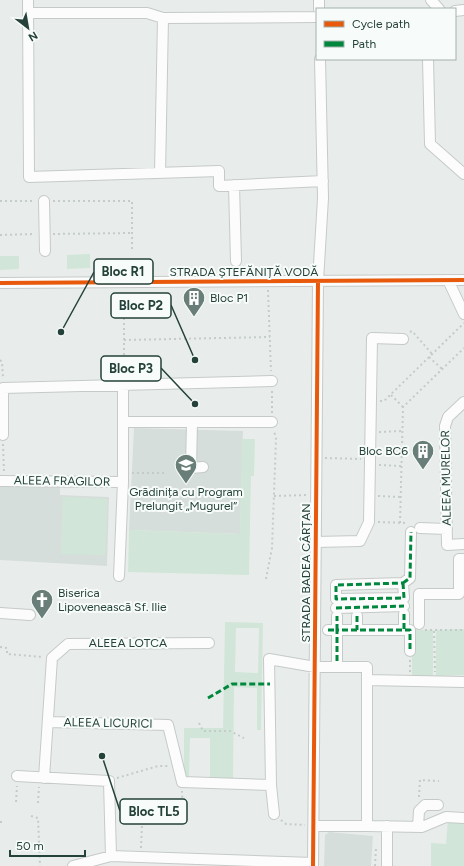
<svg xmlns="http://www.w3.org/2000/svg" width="464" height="866" viewBox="0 0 464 866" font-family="Figtree,sans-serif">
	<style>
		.built { fill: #d6dedb }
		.green { fill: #d1e6d8; fill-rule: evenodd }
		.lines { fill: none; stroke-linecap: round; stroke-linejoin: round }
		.minor-casing { stroke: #c5cac8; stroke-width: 12 }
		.path { stroke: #c3ccca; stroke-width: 2; stroke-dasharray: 2 3; stroke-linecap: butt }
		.minor { stroke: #fcfcfc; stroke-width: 10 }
		.quiet { stroke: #00873e; stroke-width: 3; stroke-dasharray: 6 3; stroke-linecap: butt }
		.cycleway-casing { stroke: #f7fbf9; stroke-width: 6 }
		.cycleway { stroke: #e8590c; stroke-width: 4 }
		.labels { text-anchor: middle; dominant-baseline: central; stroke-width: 4; stroke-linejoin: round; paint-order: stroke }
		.street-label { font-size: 12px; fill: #24423a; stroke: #f7fbf9 }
		.poi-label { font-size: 12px; fill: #24423a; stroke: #f7fbf9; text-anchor: start }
		.leader { fill: none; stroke: #24423a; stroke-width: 1.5 }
		.callout-dot { fill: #24423a; stroke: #f7fbf9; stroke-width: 1.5 }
		.callout { fill: #f7fbf9; stroke: #24423a; stroke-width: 1.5 }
		.callout-label { font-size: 13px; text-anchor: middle; font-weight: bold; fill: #24423a }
	</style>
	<rect width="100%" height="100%" fill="#e8edeb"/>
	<path class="built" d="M134,428L243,431L240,534L129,530Z
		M0,487H60V495L109,497L107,566L0,560Z
		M329,832L373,836L371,866H324L325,835Z"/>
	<path class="green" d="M90,254V268L67,269V255Z
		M0,256H19V269L0,270Z
		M242,439H255L254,476H251L249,575L128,572L129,530L240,534Z
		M63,497L107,499L105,555L61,554Z
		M225,622L263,623L261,730H257V688L234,687L233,779H210V738H190L189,779H184V728H223ZM236,628H259L258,673L235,672Z
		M464,629V675L436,676V630Z
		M412,630H433V677H412Z
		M448,819L464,820V866H431V843L446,844Z"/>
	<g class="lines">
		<g class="minor-casing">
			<path id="minor" d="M28,0L29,177L219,171V186L323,181
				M319,0V9
				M431,0L439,9
				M455,11L464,10
				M28,13H147L163,18L317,17
				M428,59L430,144L464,174
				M160,173L163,18
				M234,185L236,261
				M44,201L45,251
				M448,280L464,314
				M0,283L464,280
				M464,402L448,417L445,426L447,545L464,544
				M123,422H272
				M192,422L191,468L203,467
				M3,435V388L272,381
				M0,481L123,482V384
				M420,528L447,529
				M316,542L360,541L369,522L372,338L403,339
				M119,576L123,482
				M403,583L404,598L336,599V585Z
				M403,583L410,578L411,532
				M336,608L404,606
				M0,613L30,615
				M404,614V630
				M357,616V630
				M419,624V594H459V559H464
				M328,630H337V616
				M337,661V630H410V651
				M367,680L464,682
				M48,722L168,725L182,782L271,785
				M17,776L109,781L111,856
				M44,778L52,658L68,644L209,643
				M274,814L271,785L269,659L315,667H367V826H314
				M367,826L422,827L446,817L464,818
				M418,827L419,811L425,805H438
				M73,866L111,856L313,863
				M313,866L318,281L323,198L320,59
				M387,866V826"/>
		</g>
		<path class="path" d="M0,201H35
			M53,201H132V249
			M53,234L132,233
			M0,235L35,234
			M268,290L271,371
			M410,332L412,331L432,354
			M124,340L270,337
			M429,357L442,369
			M0,360L2,362L3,378
			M124,375V291
			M391,395L403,407
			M380,401H384L464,323
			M272,413V390
			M379,432L402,431
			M3,444L4,472
			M325,458L361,459
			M379,465L401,466
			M132,473H164
			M274,496L307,495
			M378,496L401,497
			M378,522L407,523
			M400,523L403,407L464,348
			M266,579L272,548L276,439L274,431
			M425,630H464
			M434,631L435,672
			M0,647L7,648V654L43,657
			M410,672V660
			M199,723L203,731H230L244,738
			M117,778L158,766H169
			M419,797L420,780L439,781
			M16,802L17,786
			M38,803L39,787
			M31,816L38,818L40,866
			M281,820L286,824L305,825
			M0,822H4
			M141,848L142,824L183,817L182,791
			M375,866L376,847"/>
		<use href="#minor" class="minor"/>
		<path class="quiet" d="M403,583L404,598L336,599V585Z
			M403,583L410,578L411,532
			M336,608L404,606
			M404,614V630
			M357,616V630
			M328,630H337V616
			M337,661V630H410V651
			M208,698L232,684H270"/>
		<g class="cycleway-casing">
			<path id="cycleway" d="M0,283L464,280
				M313,866L318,281"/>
		</g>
		<use href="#cycleway" class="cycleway"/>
	</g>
	<defs>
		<g id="building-pin" transform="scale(1.15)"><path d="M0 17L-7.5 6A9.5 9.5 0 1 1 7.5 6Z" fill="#697e78" stroke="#f7fbf9"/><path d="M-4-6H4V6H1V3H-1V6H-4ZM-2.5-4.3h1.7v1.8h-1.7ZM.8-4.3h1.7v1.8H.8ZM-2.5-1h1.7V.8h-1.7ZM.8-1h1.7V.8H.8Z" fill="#fff"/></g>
		<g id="school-pin" transform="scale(1.15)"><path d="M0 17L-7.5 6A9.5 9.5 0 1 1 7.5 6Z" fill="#697e78" stroke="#f7fbf9"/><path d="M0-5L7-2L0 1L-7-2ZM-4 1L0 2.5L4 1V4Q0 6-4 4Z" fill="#fff"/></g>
		<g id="church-pin" transform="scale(1.15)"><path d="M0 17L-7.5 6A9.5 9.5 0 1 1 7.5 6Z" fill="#697e78" stroke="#f7fbf9"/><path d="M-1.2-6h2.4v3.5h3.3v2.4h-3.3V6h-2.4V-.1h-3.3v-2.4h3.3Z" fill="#fff"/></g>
	</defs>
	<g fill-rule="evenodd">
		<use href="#building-pin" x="194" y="298"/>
		<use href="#building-pin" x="423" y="451"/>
		<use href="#school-pin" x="186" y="465"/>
		<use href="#church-pin" x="42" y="600"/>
	</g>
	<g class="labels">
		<g class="street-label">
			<text x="244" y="272">STRADA ȘTEFĂNIȚĂ VODĂ</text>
			<text transform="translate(446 478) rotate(-91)">ALEEA MURELOR</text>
			<text transform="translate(62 481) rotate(1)">ALEEA FRAGILOR</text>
			<text transform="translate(306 573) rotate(-90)">STRADA BADEA CÂRȚAN</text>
			<text x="128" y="643">ALEEA LOTCA</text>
			<text transform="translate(108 723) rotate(1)">ALEEA LICURICI</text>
		</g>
		<g class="poi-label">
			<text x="210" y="298">Bloc P1</text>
			<text x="408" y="451" text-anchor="end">Bloc BC6</text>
			<text x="186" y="492" text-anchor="middle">Grădinița cu Program<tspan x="186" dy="14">Prelungit „Mugurel”</tspan></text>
			<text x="58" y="593">Biserica<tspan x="58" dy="14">Lipovenească Sf. Ilie</tspan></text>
		</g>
	</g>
	<path class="leader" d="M61 332L94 272M195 360L171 305M195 404L161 368M102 756L120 811"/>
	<g class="callout-dot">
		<circle cx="61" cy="332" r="4"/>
		<circle cx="195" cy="360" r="4"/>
		<circle cx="195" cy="404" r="4"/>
		<circle cx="102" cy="756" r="4"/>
	</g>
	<g class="callout">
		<rect x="94" y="259" width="59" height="25" rx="4"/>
		<rect x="111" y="293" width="60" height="25" rx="4"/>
		<rect x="101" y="356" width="60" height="25" rx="4"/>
		<rect x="120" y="799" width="67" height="25" rx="4"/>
	</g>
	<g class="callout-label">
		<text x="123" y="276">Bloc R1</text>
		<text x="141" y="310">Bloc P2</text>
		<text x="131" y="373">Bloc P3</text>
		<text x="154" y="816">Bloc TL5</text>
	</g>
	<rect x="316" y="8" width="140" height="52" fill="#f7fbf9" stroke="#a3b1ad"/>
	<rect x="324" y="21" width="20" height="6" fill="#e8590c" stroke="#a3b1ad"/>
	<text x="352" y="28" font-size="12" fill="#24423a">Cycle path</text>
	<rect x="324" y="41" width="20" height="6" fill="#00873e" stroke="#a3b1ad"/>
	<text x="352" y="48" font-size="12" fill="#24423a">Path</text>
	<g transform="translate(28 28) rotate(149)" stroke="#f7fbf9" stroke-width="3" paint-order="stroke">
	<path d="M0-3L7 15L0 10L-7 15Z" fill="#24423a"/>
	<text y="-6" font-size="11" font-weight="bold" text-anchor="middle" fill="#24423a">N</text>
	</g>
	<path d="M10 850v6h75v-6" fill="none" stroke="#24423a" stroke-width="2"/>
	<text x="16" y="850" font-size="12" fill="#24423a" stroke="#f7fbf9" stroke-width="3" paint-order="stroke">50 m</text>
</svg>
